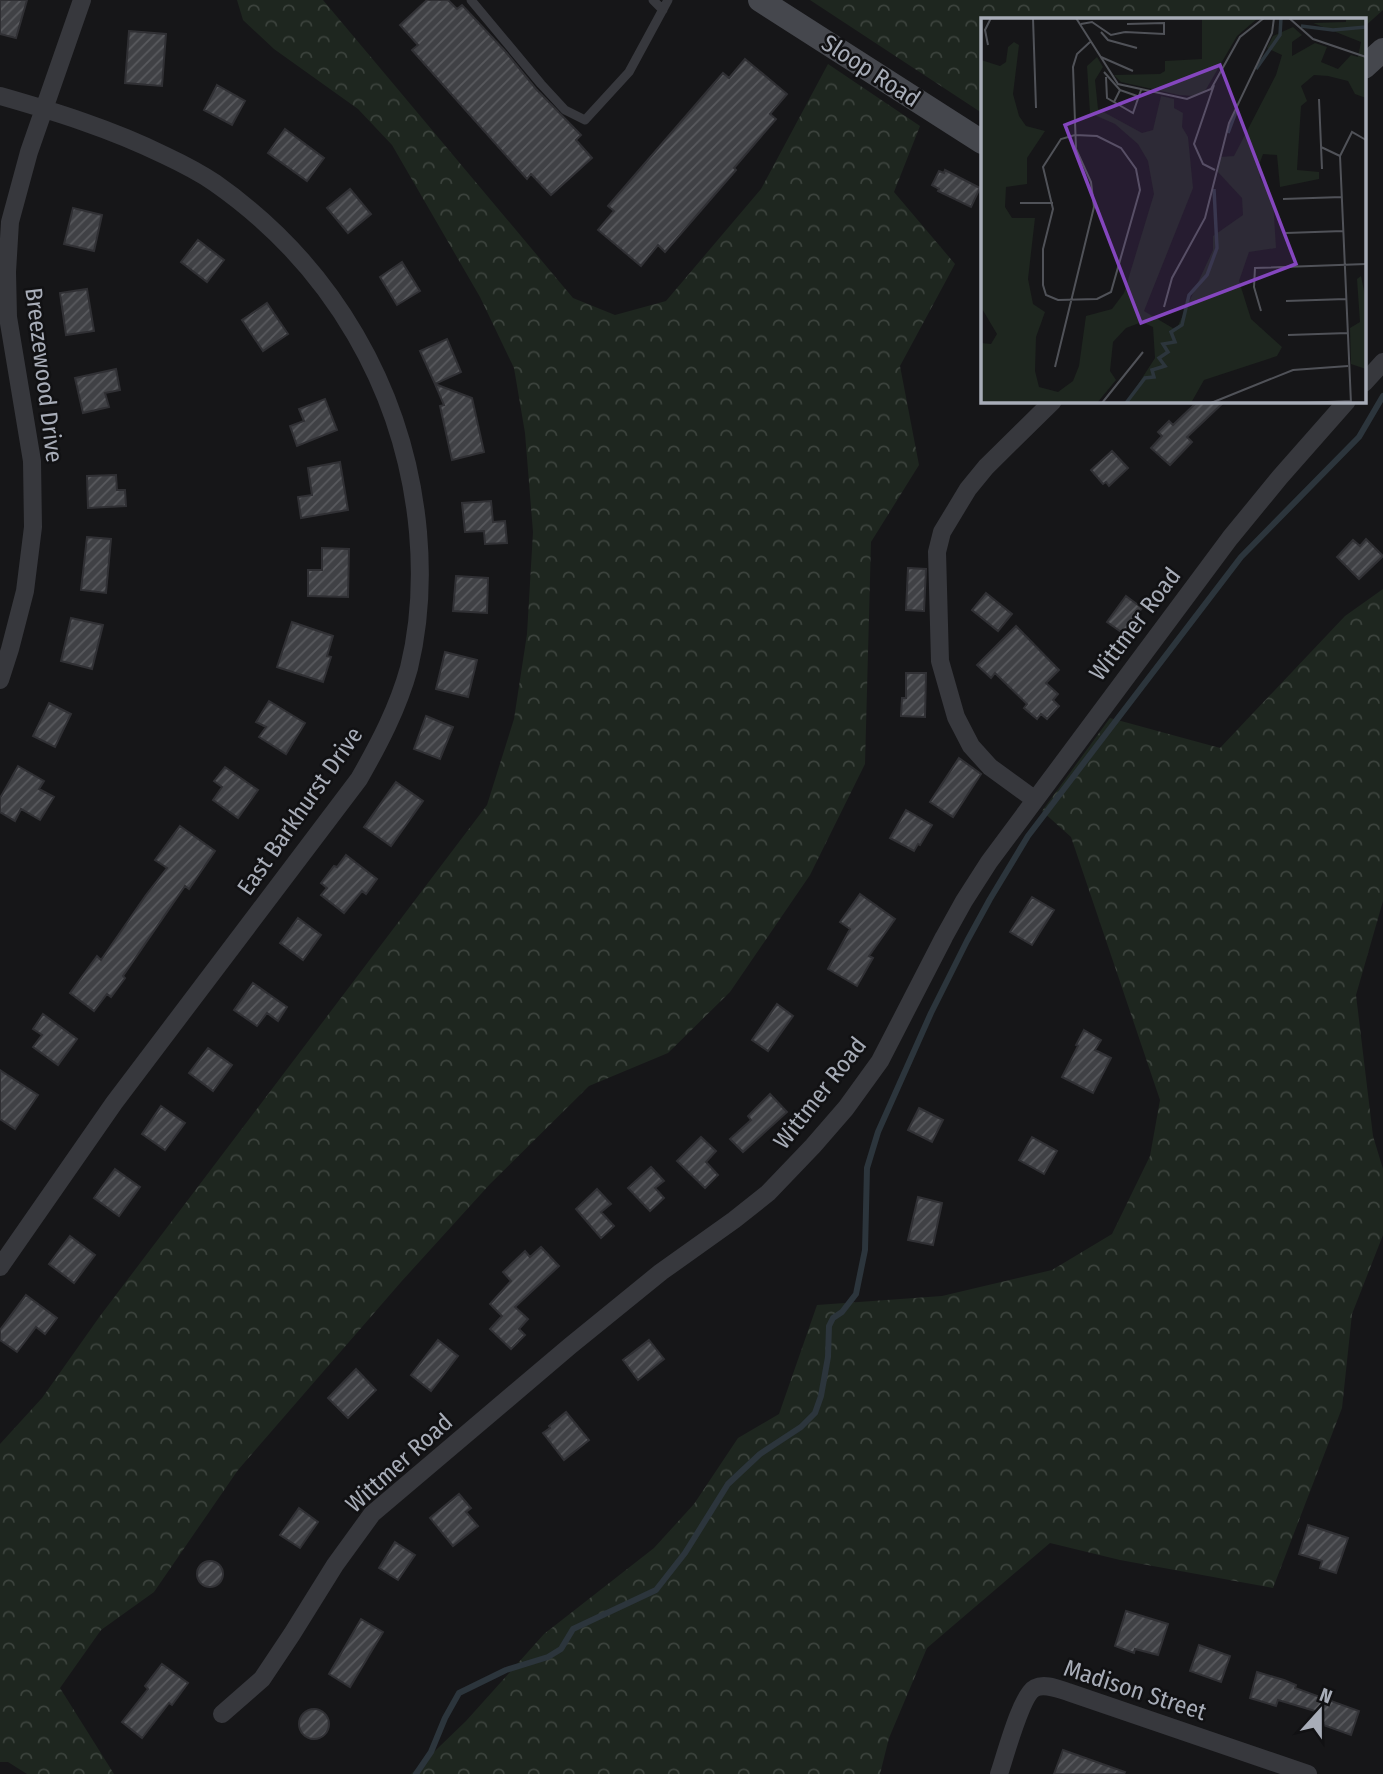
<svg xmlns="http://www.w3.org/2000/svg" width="1383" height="1774" viewBox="0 0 1383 1774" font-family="'Fira Sans Condensed',sans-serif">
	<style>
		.forest { fill: url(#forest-crowns) }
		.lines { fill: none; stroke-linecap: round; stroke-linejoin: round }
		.stream { stroke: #2c353c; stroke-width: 6 }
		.building { fill: url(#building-hatch); stroke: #303034; stroke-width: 2 }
		.lane { stroke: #37383d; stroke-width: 9 }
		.street { stroke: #37383d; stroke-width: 18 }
		.secondary { stroke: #45474d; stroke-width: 24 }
		.labels { text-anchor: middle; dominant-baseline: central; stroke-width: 5; stroke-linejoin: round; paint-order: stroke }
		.street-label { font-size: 24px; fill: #a8adb8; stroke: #111113 }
		.inset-river { fill: none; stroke: #2c353c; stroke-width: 3.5 }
		.inset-road { fill: none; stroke: #505258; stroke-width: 2 }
		.view { fill: #8446be; fill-opacity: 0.15; stroke: #8446be; stroke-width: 3.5 }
		.inset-edge { fill: none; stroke: #a8adb8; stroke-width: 3.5 }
	</style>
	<defs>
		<pattern id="forest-crowns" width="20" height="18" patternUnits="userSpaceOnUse" patternTransform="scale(1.75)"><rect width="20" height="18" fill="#1e261f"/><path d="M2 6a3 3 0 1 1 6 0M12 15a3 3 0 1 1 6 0" fill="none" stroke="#3c433d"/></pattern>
		<pattern id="building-hatch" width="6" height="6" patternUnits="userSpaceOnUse" patternTransform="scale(1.75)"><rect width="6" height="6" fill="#404145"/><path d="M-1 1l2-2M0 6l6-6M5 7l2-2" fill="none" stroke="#595a5e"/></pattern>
	</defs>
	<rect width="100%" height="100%" fill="#161618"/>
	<path class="forest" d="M237,0H323L573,298L615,315L666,301L761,189L828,64L920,126L894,192L955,264L900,366L919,465L871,542L865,764L810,875L730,992L668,1053L589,1086L490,1184L401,1282L238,1470L154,1592L101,1630L60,1688L114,1774H27L8,1762H0V1444L42,1398L100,1316L487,805L514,719L527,634L533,532L525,433L514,368L480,297L392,145L358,109L274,49L243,20Z
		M810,0H1383V10L1364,27V19H982V113Z
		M1383,589V901L1356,995L1373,1136L1383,1169V1235L1352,1314L1342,1408L1273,1588L1120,1560L1050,1543L927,1648L889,1738L880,1774H411L466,1721L544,1634L654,1548L694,1504L738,1438L779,1414L817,1305L942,1296L1052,1270L1112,1234L1150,1156L1160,1100L1071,837L1042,811L1110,718L1220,748L1345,616Z"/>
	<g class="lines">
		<path class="stream" d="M416,1774L431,1752L445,1718L459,1693L506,1670L548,1657L561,1649L573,1629L656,1590L685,1553L728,1484L760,1454L801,1427L815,1413L821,1396L828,1357L829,1326L833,1318L842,1312L856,1294L865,1250L867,1168L878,1132L931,1013L967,941L990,899L1028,836L1241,557L1359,437L1383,396"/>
	</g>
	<path class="building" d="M0,0H27L16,38L0,34Z
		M427,0H448L457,9L462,5L505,51L536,89L581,135L576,140L592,158L551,195L531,174L527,179L412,50L418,45L400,25Z
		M129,31L166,34L162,86L125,83Z
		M745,59L787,94L770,114L776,119L734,168L736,170L665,252L658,245L641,266L598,230L614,211L608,206L723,73L729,78Z
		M217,85L245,101L232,125L204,110Z
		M285,129L324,158L307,181L268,153Z
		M945,170L980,188L971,207L938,191L939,189L932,185L939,171L944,173Z
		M350,189L371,214L348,233L327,208Z
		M73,208L102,215L94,251L64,244Z
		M198,240L224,260L207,282L181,262Z
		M402,262L420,291L397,305L380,277Z
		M87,289L94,331L66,335L60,293Z
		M267,303L288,334L263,351L242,320Z
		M447,339L461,372L435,384L420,351Z
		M116,369L120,390L105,393L109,407L83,413L75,378Z
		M435,384L472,398L484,452L452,460L440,406L444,405Z
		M325,399L337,430L297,446L290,426L304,421L299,409Z
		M1198,401H1225L1187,437L1192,442L1170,465L1151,448L1162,436L1158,432L1169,421L1173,425Z
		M1112,451L1128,468L1109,486L1106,482L1103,484L1091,470Z
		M340,462L348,510L301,518L298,497L312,495L308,468Z
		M116,475L117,490H125L126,506L88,508L87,476Z
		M491,501L493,522L505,521L507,543L485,544L484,531L465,532L462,503Z
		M87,537L111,539L106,593L81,590Z
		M1366,539L1383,556L1359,579L1337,557L1353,540L1360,546Z
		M322,548L349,549L348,597L308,596V570H322Z
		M908,568L926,569L924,611L906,610Z
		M456,576L488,578L487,613L453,611Z
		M986,593L1012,614L998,631L972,610Z
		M1126,596L1142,608L1133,620L1137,622L1127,636L1107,622Z
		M71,618L103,625L92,669L61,661Z
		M292,622L333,636L327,656L331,657L323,682L277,667Z
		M1016,626L1059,670L1046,683L1058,694L1053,700L1059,706L1047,719L1041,714L1037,719L1024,708L1027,704L995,673L991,678L977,665Z
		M445,652L477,660L468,697L436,689Z
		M906,673H926L925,717L901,716L902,698H906Z
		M269,701L305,723L286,754L259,737L266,727L256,722Z
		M49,703L71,714L55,747L33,736Z
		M426,716L453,727L440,759L414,749Z
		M959,758L981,774L953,817L930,802Z
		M18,766L44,781L39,789L54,797L40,820L21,809L15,821L0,812V798Z
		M225,767L258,790L238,818L213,800L222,787L214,781Z
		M396,782L423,801L391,846L364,827Z
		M906,810L932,825L920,845L918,844L914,851L890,838Z
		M180,826L215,851L189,889L185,886L123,976L125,978L111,997L107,994L94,1011L70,993L97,956L101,960L146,895L167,868L155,860Z
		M346,855L377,879L366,894L362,891L344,913L321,895L327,888L321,883L334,866L337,867Z
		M860,894L895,919L869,956L873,958L857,986L828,969L850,929L840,922Z
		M1032,897L1054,910L1032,945L1010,932Z
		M298,918L321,935L303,960L280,943Z
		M253,983L287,1007L278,1021L267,1013L257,1026L234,1010Z
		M777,1004L793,1016L768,1051L752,1040Z
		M43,1014L77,1039L58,1065L33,1047L42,1035L33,1029Z
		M1084,1030L1101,1040L1095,1050L1111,1058L1093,1093L1062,1077L1078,1046L1076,1045Z
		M208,1048L232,1065L213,1091L189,1073Z
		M0,1070L38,1095L15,1129L0,1119Z
		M770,1094L787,1112L743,1152L730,1139L751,1120L748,1116Z
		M161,1106L185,1123L165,1150L142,1134Z
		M919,1108L943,1120L932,1142L908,1130Z
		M701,1137L716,1151L706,1162L718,1175L705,1188L677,1161Z
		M1032,1137L1057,1151L1044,1174L1019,1160Z
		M651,1167L664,1181L655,1188L664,1198L650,1211L628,1188Z
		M115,1169L140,1187L119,1216L94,1198Z
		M597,1189L611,1204L601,1212L614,1226L601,1238L576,1209Z
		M918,1197L942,1203L933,1245L908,1240Z
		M70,1236L95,1255L74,1283L49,1264Z
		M541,1247L559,1266L515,1307L528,1319L519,1329L525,1335L511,1349L490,1329L502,1316L490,1304L511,1281L503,1272L525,1251L530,1257Z
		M26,1295L57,1318L45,1334L36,1327L17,1352L0,1340V1330Z
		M438,1340L458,1356L431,1391L411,1375Z
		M649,1340L664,1359L638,1380L623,1360Z
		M356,1369L376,1390L348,1418L328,1398Z
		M566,1412L589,1440L564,1460L543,1433L550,1428L549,1426Z
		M459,1494L471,1508L466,1512L478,1526L453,1546L430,1518Z
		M299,1508L318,1522L300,1548L280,1535Z
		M1308,1525L1348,1538L1336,1573L1320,1568L1322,1561L1299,1554Z
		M395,1542L415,1555L398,1580L379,1568Z
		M197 1574a13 13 0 1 1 26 0a13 13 0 1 1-26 0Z
		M1126,1611L1168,1624L1158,1655L1135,1649L1134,1653L1115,1646Z
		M361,1619L383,1632L350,1687L329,1674Z
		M1199,1645L1230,1656L1221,1682L1190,1671Z
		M162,1664L188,1683L172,1705L169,1703L142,1738L122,1722L148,1689L145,1686Z
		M1257,1672L1284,1680L1296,1685L1295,1688L1359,1711L1351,1735L1312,1721L1315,1711L1278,1700L1276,1706L1250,1698Z
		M299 1724a15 15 0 1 1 30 0a15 15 0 1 1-30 0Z
		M1063,1750L1125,1772L1124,1774H1054Z"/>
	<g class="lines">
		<path class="lane" d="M471,0L541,84L565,110L585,120L629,72L668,0
			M653,0L663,10"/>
		<path class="street" d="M0,96C56,112 111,129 164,155C181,163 199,172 215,183C332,265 405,390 418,532C422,578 420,623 409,668C398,708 379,744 359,779L114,1103L0,1267
			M1364,383L1383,362
			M0,680L10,649L25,591L33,527L32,461L8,317L7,272L10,222L29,152L82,0
			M1034,799L990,767L971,746L956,717L940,661L937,552L942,532L968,489L986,467L1053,401
			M222,1714L262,1679L292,1634L335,1565L372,1514L570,1346L661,1272L734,1220L768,1193L813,1146L846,1108L880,1061L944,937L964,901L989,862L1230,538L1280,477L1347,401
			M999,1774C1005,1757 1021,1695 1035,1688C1045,1683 1058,1689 1068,1692L1308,1774"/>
		<path class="secondary" d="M760,0L982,142
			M1364,67L1383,50"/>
	</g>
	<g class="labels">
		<g class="street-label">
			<text transform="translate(871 71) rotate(33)">Sloop Road</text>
			<text transform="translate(44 375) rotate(83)">Breezewood Drive</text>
			<text transform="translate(1135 624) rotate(-53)">Wittmer Road</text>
			<text transform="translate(300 811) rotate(-55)">East Barkhurst Drive</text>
			<text transform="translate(820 1093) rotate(-52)">Wittmer Road</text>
			<text transform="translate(399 1463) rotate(-42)">Wittmer Road</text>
			<text transform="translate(1135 1690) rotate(18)">Madison Street</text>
		</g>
	</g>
	<g transform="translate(981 18)">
		<rect width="385" height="385" fill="#161618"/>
		<path d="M221,0H277L256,18L224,73L212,78L198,77L140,64L133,57L179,56L184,53V43L221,41ZM365,0H385V80L374,76L367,63L347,58L333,57L320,68L326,83L320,88L316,152L338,154V161L299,169L296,137L282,136L278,147L279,160L292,182L295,230L268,234L258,263L270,301L301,329L296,338L223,362L210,385H145L174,340L172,309L161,304L145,310L132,324L129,353L135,362L116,385H0V325L10,326L16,316L0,289V42L19,48L25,44L27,29L33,24L38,27L32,76L38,98L45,108L64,113L46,140V166L25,169L24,189L31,200H54L47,261L52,286L64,294L55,319L54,353L58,369L77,374L92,363L98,348L105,298L131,291L143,275L173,176L167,143L157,126L134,106L109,95L106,48L116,39L122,49L114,62L117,91L161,115L172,112L180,78L193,81V90L202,95L201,109L207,119L212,170L163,293L195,312L232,232V218L262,197L261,180L236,153L239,139L253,138L295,57L301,37L286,30L292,18L312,9L321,17L311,24V38L334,25L346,29L340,44L357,51L370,37L377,39L380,24L332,5L365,4ZM380,258L385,283V351L370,346L369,310L379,304L376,261Z" fill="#1e261f"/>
		<path class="inset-river" d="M320,8L352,12L385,9M275,51L299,17L300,0M247,115L256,91M145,385L164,360L173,359L171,352L184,348L178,340L187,334L182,326L194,324L190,314L201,307L208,277L226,257L236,230L233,171"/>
		<path class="inset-road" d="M52,0L55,90M95,0L137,66L206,81L230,71L259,19L283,0M308,0L332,21L385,39M100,6L111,4L130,17L144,14M120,14L127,22L156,30M144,14L183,16V5L146,6M7,27L4,12L10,0M120,39L152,53M123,54L139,72M125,59L126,80L152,95L160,72M233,67L213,126L222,146L234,152M338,81L341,151M133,84L139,72L159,79M94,117L116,118L140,130L155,151L159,172L130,274L116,281L77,282L65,277L62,267V231L72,191L62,149L80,121ZM340,129L359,138M302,181L361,179M39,185H72M305,215L362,213M305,283L365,281M183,289L191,260L224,200L248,105L291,15L293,0M280,293L273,269L274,250L385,246M307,317L367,315M74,349L113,189L110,164L95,131L92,49L96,36L109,24M121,385L162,334M230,385L312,352L367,348M323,385L370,383M370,385L359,138L371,114L385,122"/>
		<path class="view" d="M239,47L315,246L160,305L84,107Z"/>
		<rect width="385" height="385" class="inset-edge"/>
	</g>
	<g transform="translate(1320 1711) rotate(21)" stroke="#111113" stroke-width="5" paint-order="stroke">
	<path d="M0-5L12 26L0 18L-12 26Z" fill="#a8adb8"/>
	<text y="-10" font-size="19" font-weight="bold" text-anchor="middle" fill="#a8adb8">N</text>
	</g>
</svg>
